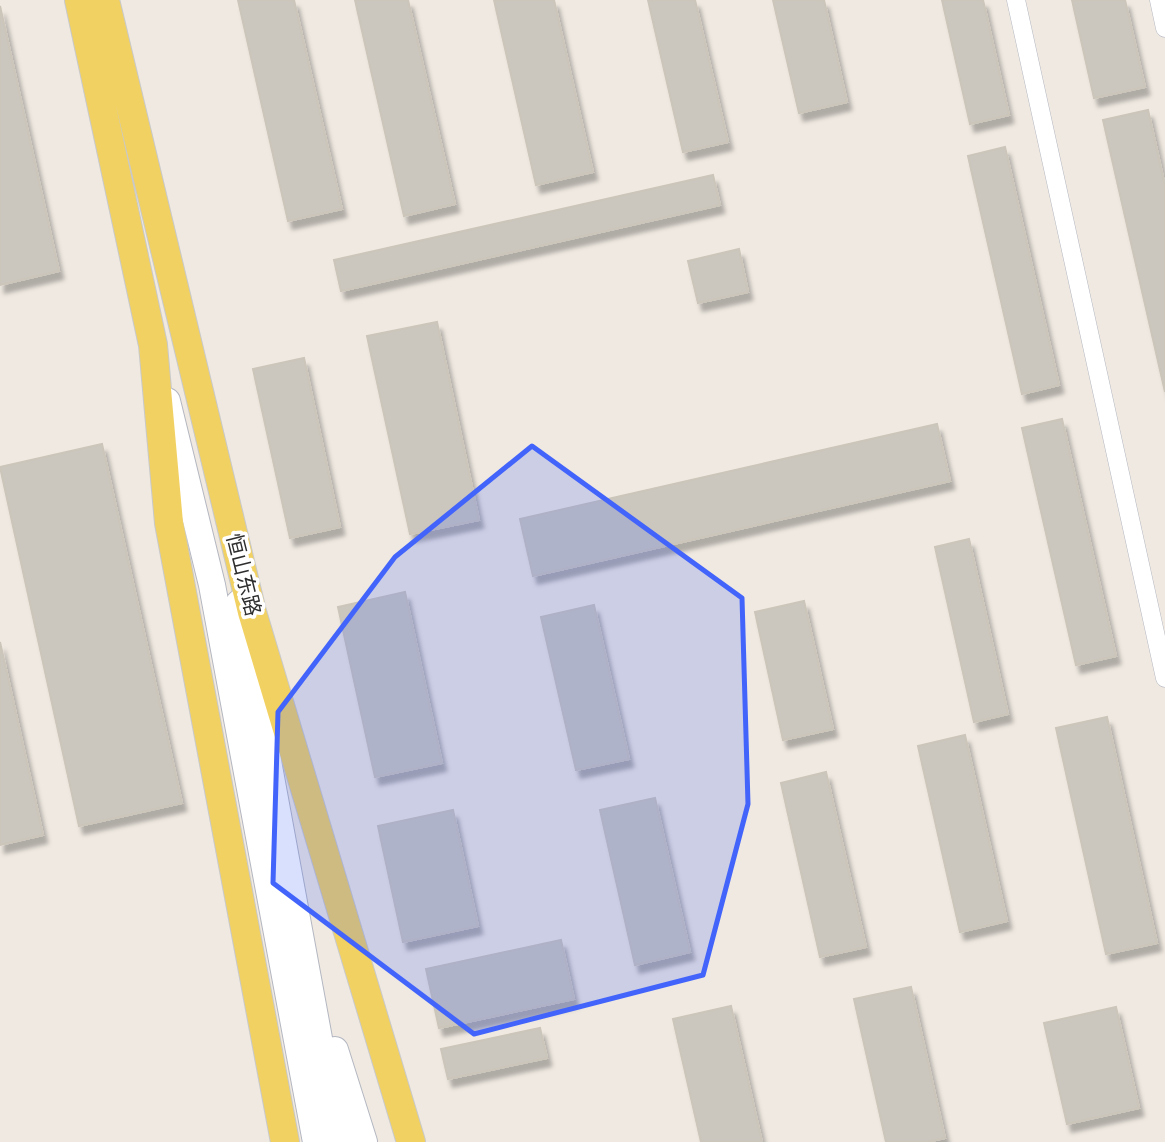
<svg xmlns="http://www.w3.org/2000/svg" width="1165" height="1142" viewBox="0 0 1165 1142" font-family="'Sofia Sans Condensed','Noto Sans SC',sans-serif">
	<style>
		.building { fill: #cbc7bf; stroke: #cbc5ba; stroke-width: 2; filter: url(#shadow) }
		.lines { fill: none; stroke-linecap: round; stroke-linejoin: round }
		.minor-casing { stroke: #b4b7c1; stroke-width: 19 }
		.secondary-casing { stroke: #b4b7c1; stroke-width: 28 }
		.primary-casing { stroke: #c9c9c9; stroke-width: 30 }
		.minor { stroke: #fff; stroke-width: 18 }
		.secondary { stroke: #fff; stroke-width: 26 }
		.primary { stroke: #f2d163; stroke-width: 28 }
		.marked { fill: #4264fb; fill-opacity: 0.2; stroke: #4264fb; stroke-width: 5; stroke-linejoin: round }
		.labels { text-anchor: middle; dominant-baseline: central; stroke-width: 7; stroke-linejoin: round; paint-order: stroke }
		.street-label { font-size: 21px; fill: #2e2e2e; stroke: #fff }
	</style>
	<defs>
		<filter id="shadow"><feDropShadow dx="4.5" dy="8" stdDeviation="2" flood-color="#0004"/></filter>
	</defs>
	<rect width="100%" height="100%" fill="#efe9e1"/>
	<path class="building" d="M238,0H294L342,209L288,221Z
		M355,0H408L455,204L404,216Z
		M494,0H554L593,172L536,185Z
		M648,0H695L728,142L683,152Z
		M773,0H824L847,102L799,113Z
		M942,0H983L1009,115L970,124Z
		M1072,0H1125L1145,87L1094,98Z
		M0,6L59,271L0,285Z
		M1148,110L1165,186V392L1103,120Z
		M1005,147L1059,385L1022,394L968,156Z
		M713,175L720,205L341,291L334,260Z
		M739,249L748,292L698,303L688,261Z
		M437,322L479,520L410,534L367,336Z
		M304,358L340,527L290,538L253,369Z
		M1062,419L1116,656L1076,665L1022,428Z
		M937,424L950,481L533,576L520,519Z
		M102,444L182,803L79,826L0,467Z
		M969,539L1008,714L974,722L935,547Z
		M405,592L442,763L375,777L338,607Z
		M804,601L833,729L783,740L755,612Z
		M594,605L629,759L576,770L541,617Z
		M0,642L43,835L0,845Z
		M1107,717L1157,943L1106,954L1056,728Z
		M965,735L1007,921L960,932L918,746Z
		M826,772L866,947L820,957L781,783Z
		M655,798L690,952L635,965L600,810Z
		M453,810L478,926L403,942L378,826Z
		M561,940L574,999L439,1028L426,969Z
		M911,987L945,1138L927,1142H886L854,999Z
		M731,1006L762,1142H701L673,1019Z
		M1116,1007L1139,1108L1067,1124L1044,1023Z
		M540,1028L547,1058L448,1079L441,1049Z"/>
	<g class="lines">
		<g class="minor-casing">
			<path id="minor" d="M1016,0L1165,678
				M1159,0L1165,28"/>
		</g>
		<g class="secondary-casing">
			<path id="secondary" d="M167,401L212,585L316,1142
				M239,603L338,1142
				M335,1050L364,1142"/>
		</g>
		<g class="primary-casing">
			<path id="primary" d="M79,0L153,345L169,523L285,1142
				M105,0L252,612L411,1142"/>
		</g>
		<use href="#minor" class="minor"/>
		<use href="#secondary" class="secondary"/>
		<use href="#primary" class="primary"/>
	</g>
	<path class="marked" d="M532,446L742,598L748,804L703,975L474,1034L273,883L278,712L395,557Z"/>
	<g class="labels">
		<g class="street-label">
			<text transform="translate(243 575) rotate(76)">恒山东路</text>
		</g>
	</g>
</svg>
